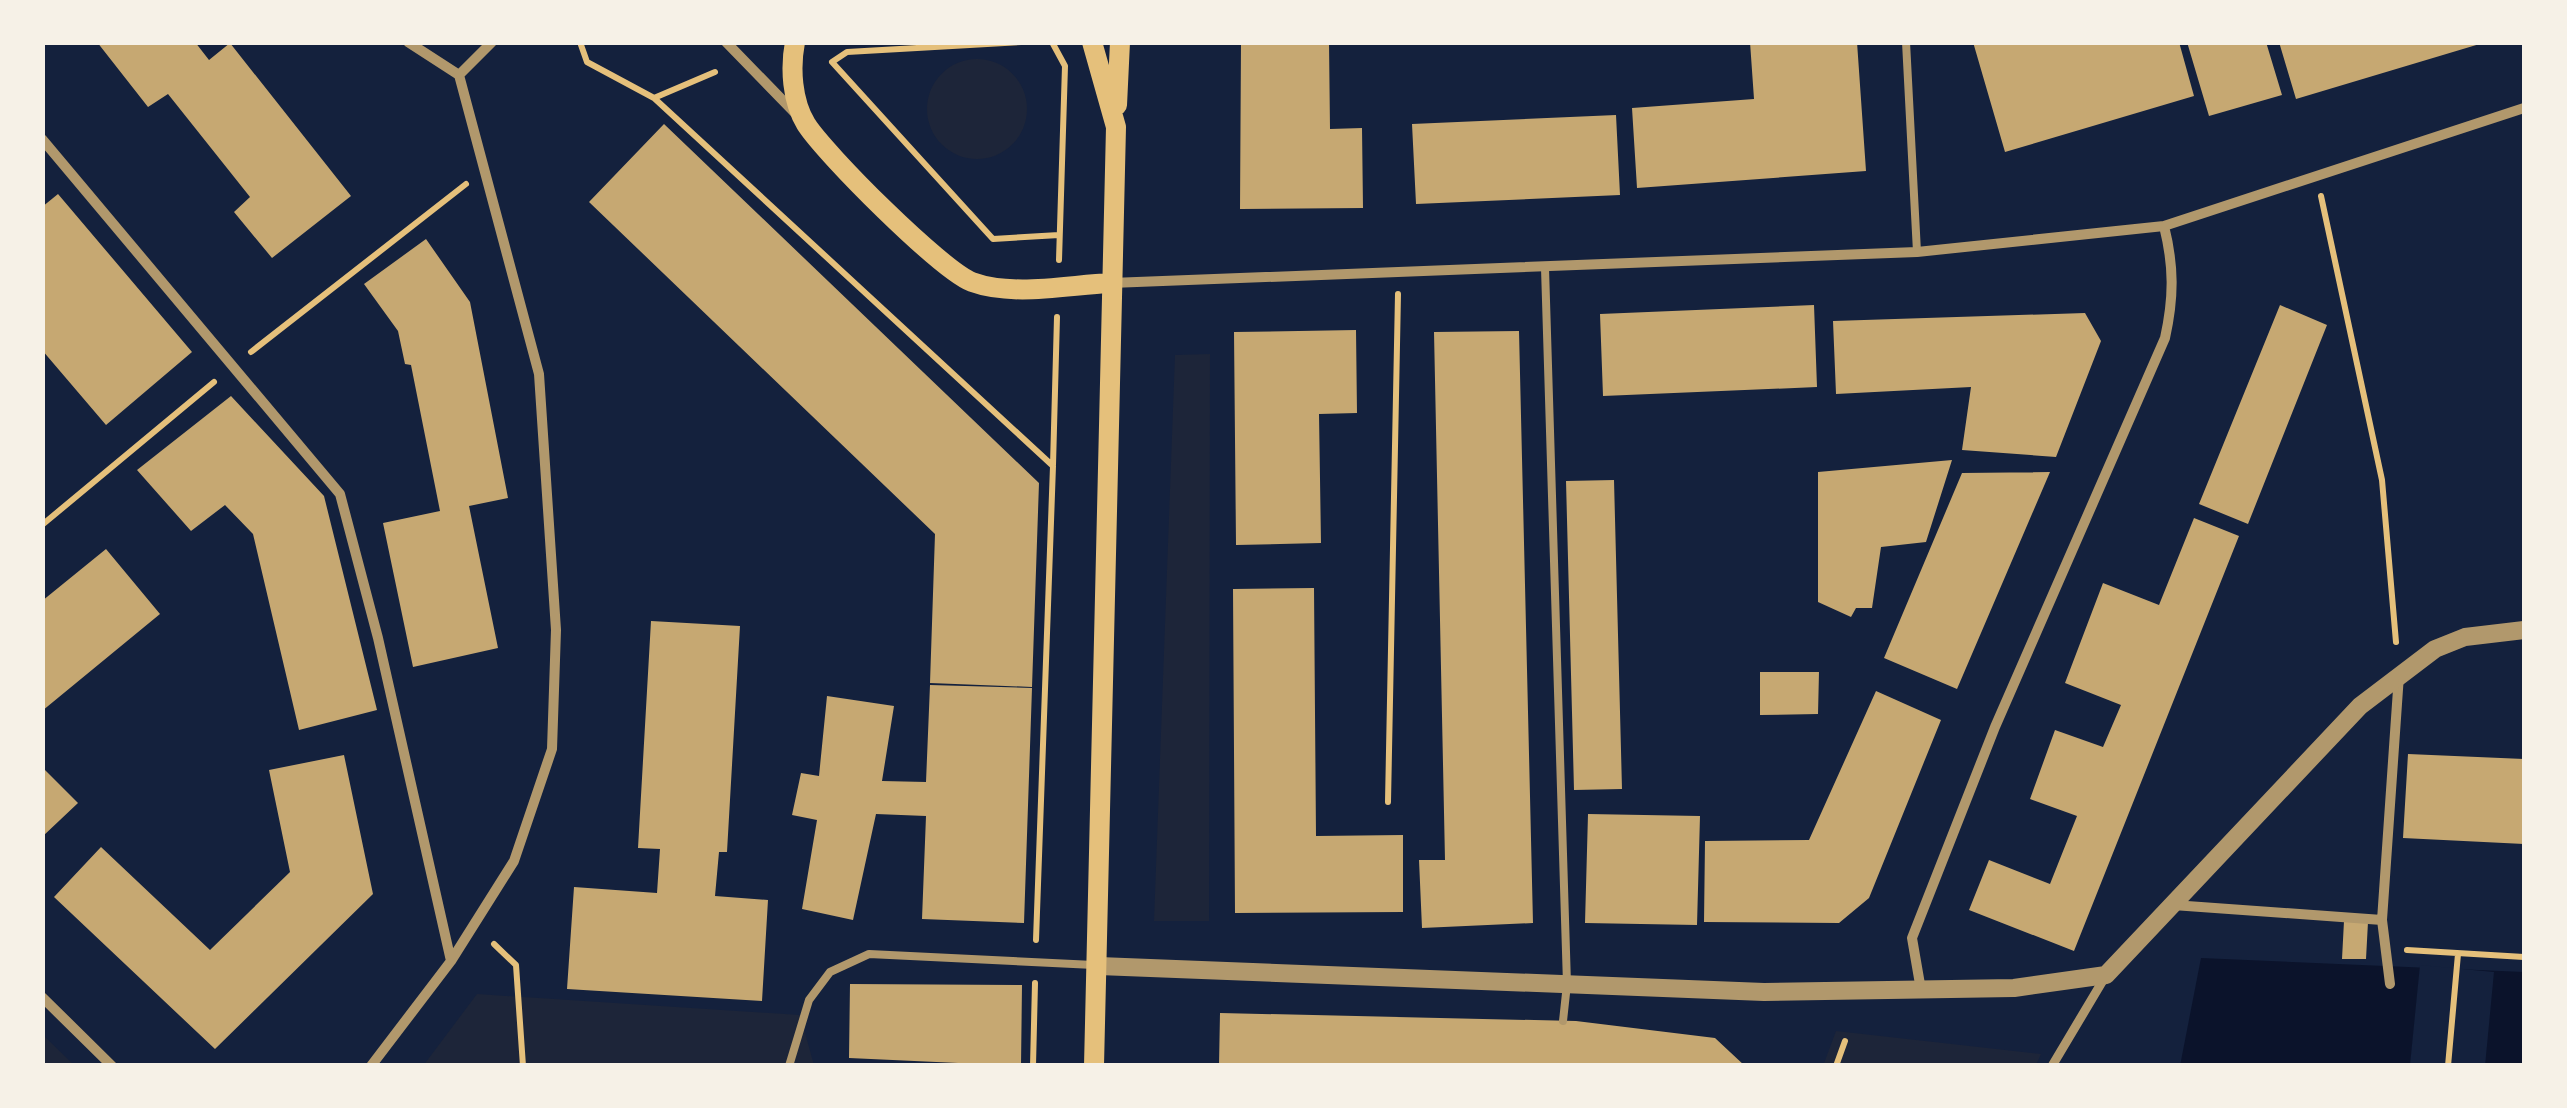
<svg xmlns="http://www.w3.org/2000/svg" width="2567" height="1108" viewBox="0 0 2567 1108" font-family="'Alegreya Sans',sans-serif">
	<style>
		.green { fill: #1d2539 }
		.water { fill: #0b132b }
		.pier { fill: #14213d }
		.building { fill: #c6a872 }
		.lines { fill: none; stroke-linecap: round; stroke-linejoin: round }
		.path { stroke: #e5c07b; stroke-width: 6 }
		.service { stroke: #b1986c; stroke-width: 8 }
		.pedestrian { stroke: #b1986c; stroke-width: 9 }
		.minor { stroke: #b1986c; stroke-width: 10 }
		.tertiary { stroke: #b1986c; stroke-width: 18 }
		.secondary { stroke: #e5c07b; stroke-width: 20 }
	</style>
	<rect width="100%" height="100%" fill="#14213d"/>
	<path class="green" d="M927 109a50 50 0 1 1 100 0a50 50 0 1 1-100 0Z
		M1210,354L1209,921H1154L1175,355Z
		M477,994L800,1015L814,1065L423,1066Z
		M1836,1031L2041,1054L2036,1065L1823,1066Z
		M43,1035L74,1065H43Z"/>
	<path class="water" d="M2201,958L2524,972V1065L2180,1066Z"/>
	<path class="pier" d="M2420,965L2494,972L2485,1066L2410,1065Z"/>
	<path class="building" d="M97,42H195L209,60L230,43L351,196L272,258L234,212L250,197L168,94L148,107Z
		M1241,42H1329L1330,129L1362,128L1363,208L1240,209Z
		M1750,42H1857L1866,171L1637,188L1632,108L1754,99Z
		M1973,42H2179L2194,96L2005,152Z
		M2187,42H2266L2282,95L2209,116Z
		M2279,42H2483V43L2296,99Z
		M1616,115L1620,195L1416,204L1412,124Z
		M664,124L1039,483L1032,687L930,683L935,534L589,202Z
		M58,194L192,352L106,425L42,350V207Z
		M426,239L470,302L508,498L469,506L498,648L413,667L383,523L440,511L411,365L405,364L398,331L364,284Z
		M1814,305L1817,387L1603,396L1600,314Z
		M2280,305L2327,325L2248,524L2199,504Z
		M2085,313L2101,341L2056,457L1962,450L1971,387L1836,394L1833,321Z
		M1356,330L1357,413L1319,414L1321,543L1236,545L1234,332Z
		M1519,331L1533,923L1422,928L1419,860H1445L1434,332Z
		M231,396L324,496L377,710L299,730L253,534L225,505L191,531L137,470Z
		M1952,460L1926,542L1881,547L1872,608H1856L1851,617L1818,602V472Z
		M2050,472L1957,689L1884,658L1962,473Z
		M1614,480L1622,789L1574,790L1566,481Z
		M2194,518L2239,536L2074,951L1969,910L1989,860L2050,884L2077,816L2030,799L2055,730L2103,747L2121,705L2065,683L2103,583L2159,605Z
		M106,549L160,614L42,711V601Z
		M1314,588L1316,836L1403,835V912L1235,913L1233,589Z
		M651,621L740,626L727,852H719L715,896L768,900L762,1001L567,989L574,887L657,893L660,849L638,848Z
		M1760,672H1819L1818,714L1760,715Z
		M930,685L1032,688L1024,923L922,919L926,816L876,814L853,920L802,909L817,820L792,815L801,773L819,776L827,696L894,706L882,781L926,782Z
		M1876,691L1941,720L1869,898L1839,923L1704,922L1705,841L1809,840Z
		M2408,754L2524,759V844L2403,838Z
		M344,755L373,894L215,1049L54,897L101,847L210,950L290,872L269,770Z
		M42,767L78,803L42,837Z
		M1588,814L1700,816L1697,925L1585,923Z
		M2344,921L2368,922L2366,959H2342Z
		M850,984L1022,985L1021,1066L849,1058Z
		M1220,1013L1576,1021L1715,1038L1745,1066H1219Z"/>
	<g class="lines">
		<path class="path" d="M580,42L587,62L654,98L1053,466L1036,940
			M1021,42L847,52L832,62L993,239L1059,235
			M1052,42L1065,66L1059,260
			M654,98L715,72
			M2321,196L2382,480L2396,642
			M251,352L466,184
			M1053,465L1057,317
			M42,525L214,382
			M1388,802L1398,294
			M494,944L516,965L523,1066
			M2407,950L2524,957
			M1033,1066L1035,983
			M1836,1066L1845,1041
			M2448,1066L2458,954"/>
		<path class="service" d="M1906,42L1917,252
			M1545,268L1567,984L1563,1021
			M789,1066L809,1000L830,972L869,954L1094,965"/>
		<path class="pedestrian" d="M2052,1066L2105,977"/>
		<path class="minor" d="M408,42L459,75
			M726,42L795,113
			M459,75L492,42
			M42,139L340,494L378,638L451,961
			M1111,283L1917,252L2164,226L2524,108
			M2173,905L2382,920
			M2390,984L2382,920L2399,675
			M1921,990L1912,938L1995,727L2165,338C2174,297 2174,266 2164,226
			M42,997L112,1066
			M371,1066L451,961L514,861L552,749L556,630L539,374L459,75"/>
		<path class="tertiary" d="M1099,966L1764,992L2014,988L2106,975L2360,706L2435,649L2465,637L2524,630"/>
		<path class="secondary" d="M795,42C790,68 792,101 806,124C825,154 941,270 972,282C1013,297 1068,285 1110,283
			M1092,42L1116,127L1094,1066
			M1117,105L1120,42"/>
	</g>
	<rect width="2567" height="1108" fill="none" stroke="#f6f1e7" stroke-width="90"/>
</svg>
